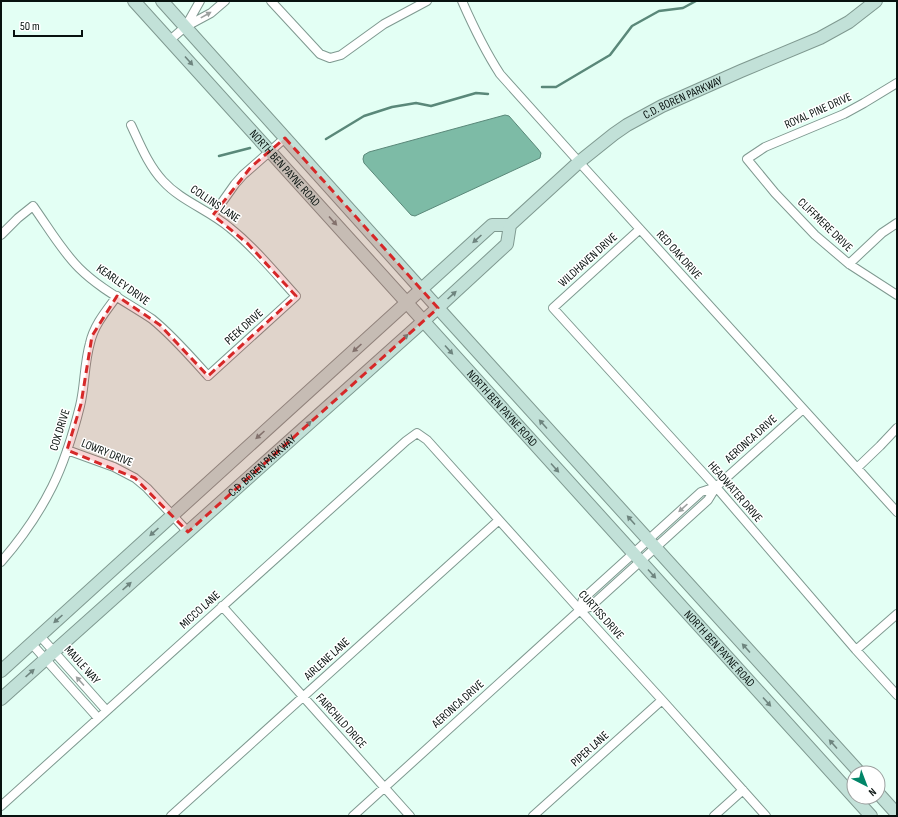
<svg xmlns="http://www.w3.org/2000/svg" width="898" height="817" viewBox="0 0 898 817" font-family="'Sofia Sans Condensed',sans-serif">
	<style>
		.water { fill: #7dbba6; stroke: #5a8879 }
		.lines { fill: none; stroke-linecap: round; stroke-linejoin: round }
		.stream { stroke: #5a8879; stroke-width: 2.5 }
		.street-casing { stroke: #7f9990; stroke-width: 10 }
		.secondary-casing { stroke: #7f9990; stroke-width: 14 }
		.street { stroke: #fff; stroke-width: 8 }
		.secondary { stroke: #c2e1d8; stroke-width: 12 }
		.oneway { fill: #9ca09f }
		.oneway2 { fill: #6e847e }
		.marked { fill: #d62828; fill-opacity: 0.2; stroke: #d62828; stroke-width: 3; stroke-dasharray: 8 5; stroke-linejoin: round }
		.labels { text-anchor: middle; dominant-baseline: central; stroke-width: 3; stroke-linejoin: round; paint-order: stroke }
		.street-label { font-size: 12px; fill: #08120f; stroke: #fff }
	</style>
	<rect width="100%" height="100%" fill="#e3fff4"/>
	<path class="water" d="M505,115L509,116L538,149L541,153L540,158L415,216L411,215L364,163L363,159L364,155L369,152Z"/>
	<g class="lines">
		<path class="stream" d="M542,87H556L610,55L632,26L659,11L683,8L696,1
			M326,139L364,116L392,107L416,103L431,106L476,93L488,94
			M219,156L250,148"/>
		<g class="street-casing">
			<path id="street" d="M271,1L320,54L330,58L341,55L384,24L427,1
				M462,1C473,26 485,51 500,74L579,162L897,512
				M186,26L200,1
				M170,40L185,27L211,13L225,1
				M897,83L864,103L844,114L765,147L747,159L775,193L815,235L849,264L897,295
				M213,215L235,184L243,175L285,138
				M640,229L553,308L716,487L856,650L897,695
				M1,235L18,218L33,206C48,227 61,250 79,268C100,289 128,303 152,319C173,336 190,356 208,376L296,296C275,273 255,248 230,228C209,210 181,201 163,181C148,165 140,144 131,125
				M849,264L882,233L897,223
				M67,450L114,467L135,478L147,488L188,532
				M857,468L880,446L897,428
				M1,562C21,539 39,513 52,487C65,461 73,434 80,406C85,386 84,364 90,343C94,325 106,311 117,296
				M222,606L410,816
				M580,610L583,599L701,492L716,487
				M40,636L106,710
				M31,643L98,718
				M856,650L897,614
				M1,806L406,441L417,433L427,440L580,610L662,700L766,816
				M171,816L499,520
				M353,816L580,610L590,607L708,500L716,487L803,409
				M533,816L662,700
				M714,816L743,790"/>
		</g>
		<g class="secondary-casing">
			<g id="secondary">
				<path id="s1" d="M134,1L871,816"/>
				<path d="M162,1L438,308L860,773"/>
				<path d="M1,671L492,225H510"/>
				<path id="s2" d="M1,699L418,326L507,244L510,225L579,162L614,134L627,125L662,106L741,71L820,38L849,22L876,1"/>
				<path d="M878,793L897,814"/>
			</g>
		</g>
		<use href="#street" class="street"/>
		<use href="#secondary" class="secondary"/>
	</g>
	<defs><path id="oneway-solid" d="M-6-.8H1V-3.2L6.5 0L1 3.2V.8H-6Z"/></defs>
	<g class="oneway">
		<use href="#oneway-solid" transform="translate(206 15) rotate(-29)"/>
		<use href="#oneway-solid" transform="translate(683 508) rotate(138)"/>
		<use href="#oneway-solid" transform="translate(80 681) rotate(-132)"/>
	</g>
	<g class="oneway2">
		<use href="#oneway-solid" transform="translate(189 61) rotate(48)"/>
		<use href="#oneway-solid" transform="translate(333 221) rotate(48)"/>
		<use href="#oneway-solid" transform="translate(477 239) rotate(138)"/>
		<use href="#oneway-solid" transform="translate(452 295) rotate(-42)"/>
		<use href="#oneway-solid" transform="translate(404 338) rotate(-42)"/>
		<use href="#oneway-solid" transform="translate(357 348) rotate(138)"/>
		<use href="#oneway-solid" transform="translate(449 350) rotate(48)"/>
		<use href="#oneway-solid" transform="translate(543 424) rotate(-132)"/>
		<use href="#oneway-solid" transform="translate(307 425) rotate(-42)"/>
		<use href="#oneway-solid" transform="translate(260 435) rotate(138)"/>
		<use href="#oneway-solid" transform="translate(555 468) rotate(48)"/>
		<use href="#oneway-solid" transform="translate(631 520) rotate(-132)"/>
		<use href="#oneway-solid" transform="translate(154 532) rotate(138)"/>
		<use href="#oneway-solid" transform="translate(652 574) rotate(48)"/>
		<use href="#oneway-solid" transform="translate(127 586) rotate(-42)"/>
		<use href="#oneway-solid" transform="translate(58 619) rotate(138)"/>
		<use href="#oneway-solid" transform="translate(746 648) rotate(-132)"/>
		<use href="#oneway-solid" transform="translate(30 673) rotate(-42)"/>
		<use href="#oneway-solid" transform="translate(767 702) rotate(48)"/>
		<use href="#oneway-solid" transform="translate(833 744) rotate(-132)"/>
	</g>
	<path class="marked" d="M285,138L438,308L188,532L135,478L67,450L81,404L92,336L117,296L160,325L208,376L296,296L248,244L213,215L251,167Z"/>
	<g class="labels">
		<g class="street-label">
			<text stroke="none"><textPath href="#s2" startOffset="916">C.D. BOREN PARKWAY</textPath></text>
			<text transform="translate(818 111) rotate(-24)">ROYAL PINE DRIVE</text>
			<text stroke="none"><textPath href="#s1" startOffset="225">NORTH BEN PAYNE ROAD</textPath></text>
			<text transform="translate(215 204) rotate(34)">COLLINS LANE</text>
			<text transform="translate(825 225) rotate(44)">CLIFFMERE DRIVE</text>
			<text transform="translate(679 255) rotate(48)">RED OAK DRIVE</text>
			<text transform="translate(588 260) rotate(-42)">WILDHAVEN DRIVE</text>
			<text transform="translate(123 285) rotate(35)">KEARLEY DRIVE</text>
			<text transform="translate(244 327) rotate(-42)">PEEK DRIVE</text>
			<text stroke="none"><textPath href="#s1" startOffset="549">NORTH BEN PAYNE ROAD</textPath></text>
			<text transform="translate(60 430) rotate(-73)">COX DRIVE</text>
			<text transform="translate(751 439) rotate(-42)">AERONCA DRIVE</text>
			<text transform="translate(107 453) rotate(22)">LOWRY DRIVE</text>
			<text stroke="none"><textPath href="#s2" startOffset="350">C.D. BOREN PARKWAY</textPath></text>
			<text transform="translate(735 492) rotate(49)">HEADWATER DRIVE</text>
			<text transform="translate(200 610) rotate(-42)">MICCO LANE</text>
			<text transform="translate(601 615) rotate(48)">CURTISS DRIVE</text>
			<text stroke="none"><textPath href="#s1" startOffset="873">NORTH BEN PAYNE ROAD</textPath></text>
			<text transform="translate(327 659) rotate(-42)">AIRLENE LANE</text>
			<text transform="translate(82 665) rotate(48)">MAULE WAY</text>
			<text transform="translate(458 704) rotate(-42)">AERONCA DRIVE</text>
			<text transform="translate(341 721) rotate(48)">FAIRCHILD DRICE</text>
			<text transform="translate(590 749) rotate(-42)">PIPER LANE</text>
		</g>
	</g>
	<rect width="898" height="817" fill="none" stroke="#08120f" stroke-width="4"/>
	<g transform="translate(866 785) rotate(138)"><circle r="19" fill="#ffffff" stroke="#9ca09f"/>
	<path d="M0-3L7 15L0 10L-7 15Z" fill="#018568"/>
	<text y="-6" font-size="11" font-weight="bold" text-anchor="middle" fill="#08120f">N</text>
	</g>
	<path d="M14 30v6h68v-6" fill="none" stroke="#08120f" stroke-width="2"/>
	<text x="20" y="30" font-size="12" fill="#08120f" stroke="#ffffff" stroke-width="3" paint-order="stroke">50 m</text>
</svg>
